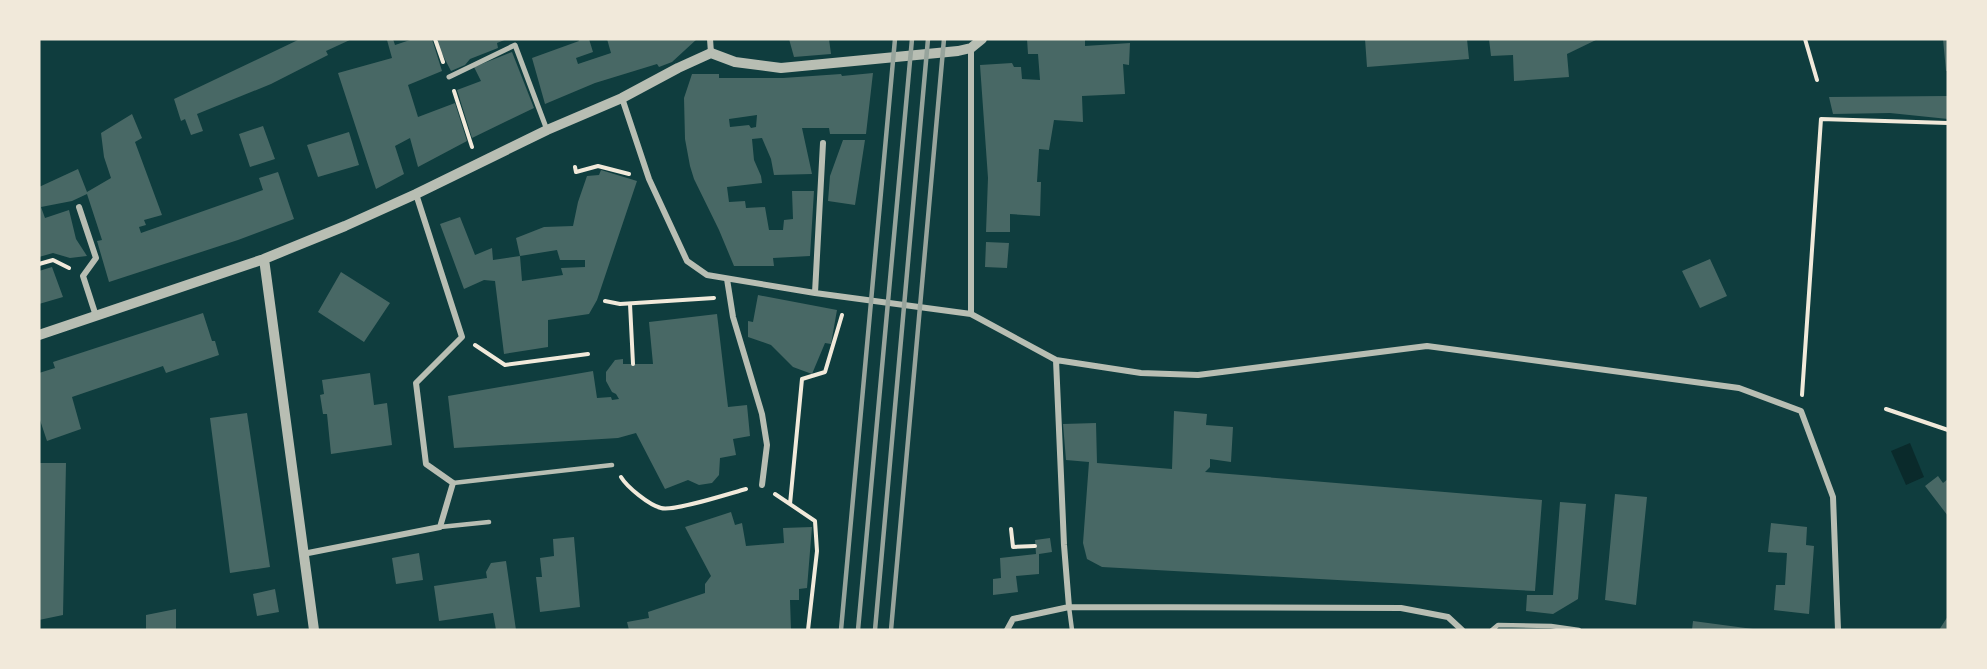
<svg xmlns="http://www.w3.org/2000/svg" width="1987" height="669" viewBox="0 0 1987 669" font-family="'Roboto Condensed',sans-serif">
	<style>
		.water { fill: #0a2a2b }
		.building { fill: #486865; fill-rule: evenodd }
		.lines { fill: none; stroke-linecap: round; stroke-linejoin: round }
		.path { stroke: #f1e9da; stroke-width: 4 }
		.service { stroke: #b8beb3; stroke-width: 4.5 }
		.pedestrian { stroke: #b8beb3; stroke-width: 5 }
		.minor { stroke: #b8beb3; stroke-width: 6 }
		.tertiary { stroke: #b8beb3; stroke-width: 10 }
		.rail { stroke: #97a49c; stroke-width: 4.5 }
	</style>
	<rect width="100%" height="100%" fill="#0f3d3e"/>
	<path class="water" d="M1910,443L1924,477L1906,485L1891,451Z"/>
	<path class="building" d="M300,39H352L326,51L328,55L271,84L197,114L203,131L191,135L185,119L181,121L174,99Z
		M389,39H393L395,45L413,39H432L442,71L408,85L418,117L455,103L467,141L418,167L410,138L395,146L404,174L376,189L338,73L392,58L387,40Z
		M438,39H507L497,43L498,48L470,59L465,65L451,71L438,46Z
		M578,39H589L593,52L576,58L578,64L611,53L607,39H697L672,62L659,67L657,64L595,83L545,104L532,58L579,41Z
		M789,39H829L831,54L794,57Z
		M1027,39H1085V46L1130,43L1129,65L1123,64L1125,94L1082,96L1083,122L1054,120L1049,150L1039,149L1037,182H1041L1040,216L1010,214V232H986L988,178L980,65L1012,63L1014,67H1021L1022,79L1040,80L1038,54H1028Z
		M1365,39H1467L1469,59L1367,67Z
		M1489,39H1598L1567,54L1569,77L1514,81L1513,55L1491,56Z
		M1943,39H1948V71H1946Z
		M512,52L534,108L472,138L457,90L481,81L474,67Z
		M873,73L866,134H830L829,128H802L812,174L774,175L771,159L762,138L752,139L754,160L761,176L762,183L727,187L729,202L745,201L746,208L765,207L769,230H783L784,220L793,219L792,191H814L810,256L773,258L774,266H734L719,230L694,179L690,166L685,139L684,98L692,74H719V78H783L841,74L842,76ZM757,115L756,127L751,128L749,125L730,127L729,119Z
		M1948,96V119L1890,113L1833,114L1829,97Z
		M132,114L142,138L135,142L162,215L144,220L146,225L139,227L141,233L263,190L259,178L278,172L294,219L238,240L109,282L97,241L102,240L87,194L72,201L41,207L45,218L69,210L76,239L87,256L70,258L53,253L39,257V187L78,169L87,192L111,178L104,157L101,133Z
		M263,126L275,159L250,167L239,134Z
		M349,132L359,165L318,177L307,145Z
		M843,140H865L855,205L828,201L830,176Z
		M601,170L637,181L597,300L589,314L548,320V347L504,354L495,281L484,280L464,289L440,224L460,217L475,255L492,248L493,260L520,256L522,281L563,275L561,268L585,267V260H560L557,250L520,256L516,238L544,227L573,226L578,202L587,176L599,175Z
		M986,242L1009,243L1007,268L985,267Z
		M1710,259L1727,296L1700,308L1682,271Z
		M52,267L63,297L39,304V271Z
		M341,272L390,303L364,342L318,312Z
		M758,295L837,310L831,344L825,343L812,374L793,367L771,345L748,337V321L753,322Z
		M203,313L212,341H215L219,355L166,373L163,366L72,397L81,429L47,441L39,417V373L55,368L53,362Z
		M717,314L728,407L747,405L750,436L733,439L736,455L720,458L719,475L712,483L699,485L688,480L665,489L636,433L618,438L454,448L448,396L593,371L597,398L611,397L612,400L619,399L616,394L612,392L606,381V372L615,360L623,359V364H653L649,322Z
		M370,373L374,405L387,403L392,445L331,454L327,414H323L320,395L324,394L322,380Z
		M1174,411L1207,414L1206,425L1233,427L1231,462L1210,459V467L1205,472L1542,500L1535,591L1102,567L1087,559L1083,543L1089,462L1066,460L1063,424L1096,423L1097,463L1172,469Z
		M247,413L270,567L230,573L210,418Z
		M39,463H66L63,615L39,620Z
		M1938,476L1943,483L1948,479V516L1925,486Z
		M1615,494L1647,497L1636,605L1605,600Z
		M1560,502L1586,504L1578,599L1553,614L1526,611L1527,595H1553Z
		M731,512L735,525L742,523L746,546L784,543L783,528L812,527L807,588L799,589V600H790L791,630H629L627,622L649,618L648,612L705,593V584L711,576L685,527Z
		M1771,523L1807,527L1806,545L1814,546L1809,614L1774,610L1776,585H1785L1787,553L1768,552Z
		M574,537L580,607L540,612L536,577H542L540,558L554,556L553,539Z
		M1050,538L1052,552L1039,554V574L1016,576L1018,592L993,595V579L1001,578L1000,558L1036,554L1035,540Z
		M419,553L423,580L396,584L392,558Z
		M506,561L516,630H496L493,613L439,621L434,586L487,578L486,572L491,563Z
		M275,589L279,612L257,616L253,594Z
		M176,609V630H146V615Z
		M1948,616V630H1939Z
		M1693,621L1753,629V630H1692Z"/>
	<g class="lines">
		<path class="path" d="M435,39L443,62
			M1805,39L1817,80
			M454,91L472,147
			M575,167L576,172L598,166L629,174
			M39,264L53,260L69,268
			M605,301L620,304L714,298
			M630,304L633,364
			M475,345L505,365L588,354
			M1802,395L1821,119L1948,123
			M1886,409L1948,430
			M621,477C627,487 649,505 661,508C673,512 731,493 746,489
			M775,494L815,521L817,551L808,630
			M790,504L802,379L825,372L842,315
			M1011,529L1013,547L1035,546"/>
		<path class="service" d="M453,483L612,465
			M440,527L489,522
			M1069,607L1072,630
			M1492,630L1498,625L1551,626L1579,630"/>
		<path class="pedestrian" d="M449,77L515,45L547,130"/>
		<path class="minor" d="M710,39L711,53
			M971,48V314
			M622,98L649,179L687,261L707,275L815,293L971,314L1056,360L1141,373L1198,375L1427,346L1739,388L1801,411L1833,497L1838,630
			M79,207L96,258L83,276L96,316
			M727,279L733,317L762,414L767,445L762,485
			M815,293L823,143
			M303,554L440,527L453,483L426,464L416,383L462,337L416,194
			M1069,607L1401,608L1448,617L1462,630
			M1007,630L1013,619L1069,607L1064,545L1056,360"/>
		<path class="tertiary" d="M264,259L314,630
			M39,335L264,259L345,226L416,194L547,130L622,98L678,68L711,53L735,62L781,68L958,51L971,48L982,39"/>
		<path class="rail" d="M841,630L895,39
			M858,630L912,39
			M875,630L928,39
			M891,630L944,39"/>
	</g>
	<rect width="1987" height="669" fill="none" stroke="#f1e9da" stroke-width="81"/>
</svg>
